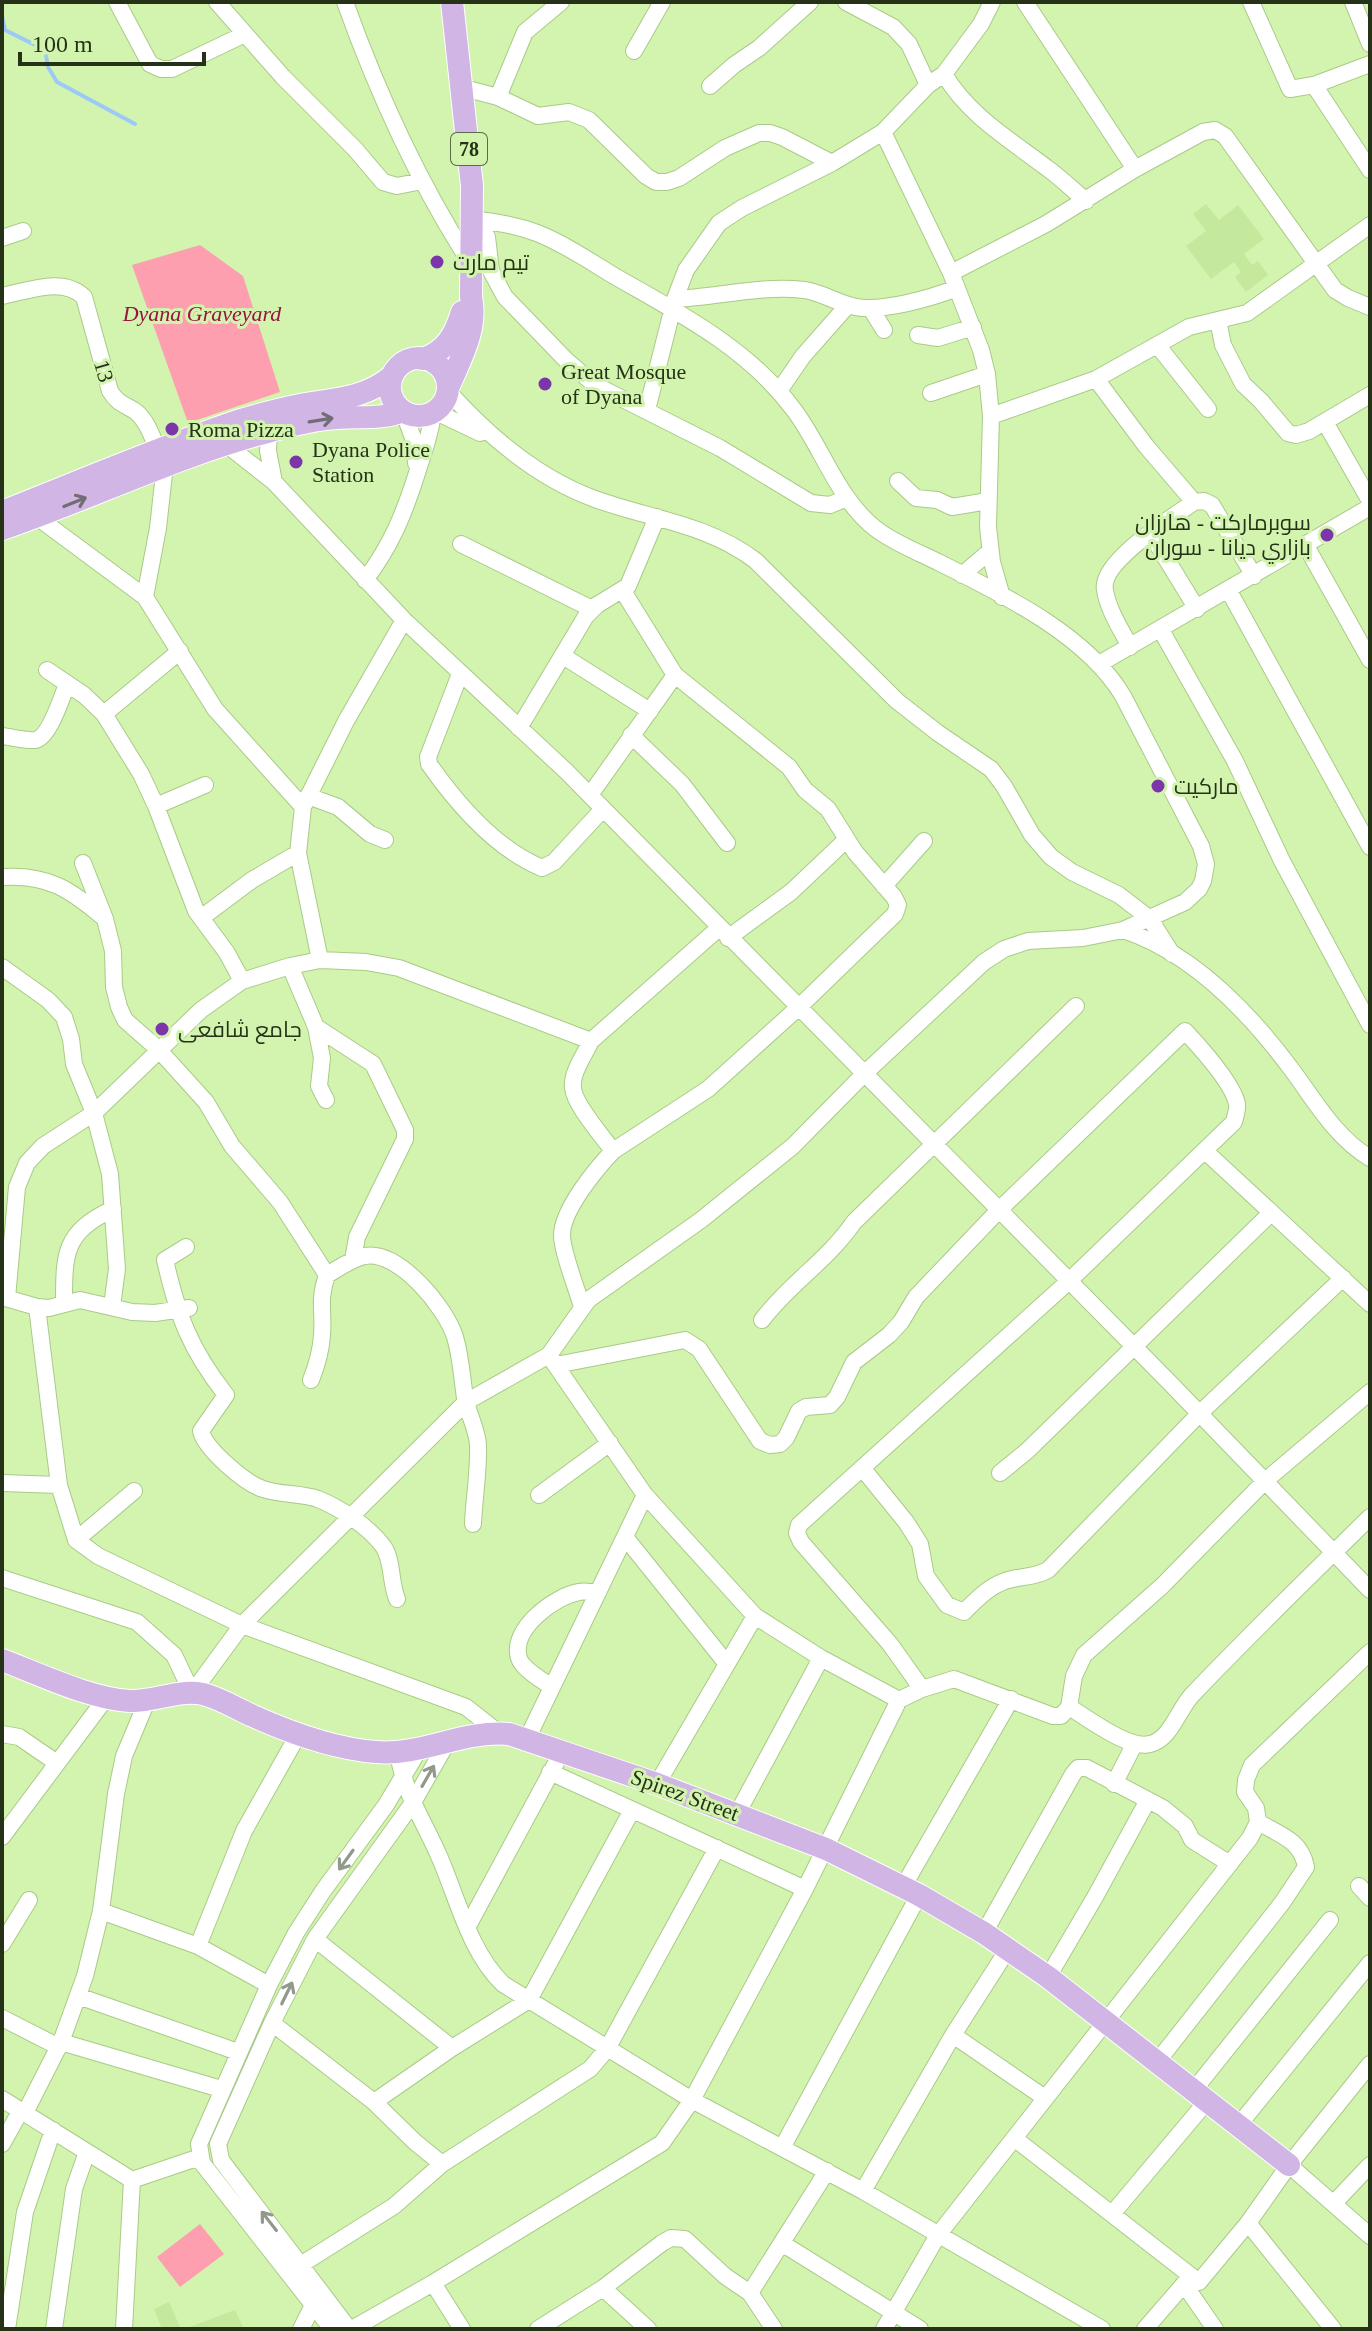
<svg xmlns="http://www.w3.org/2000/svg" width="1372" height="2331" viewBox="0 0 1372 2331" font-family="'Times New Roman',Cairo,serif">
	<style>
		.built { fill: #c4e99d }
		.green { fill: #fd9faf }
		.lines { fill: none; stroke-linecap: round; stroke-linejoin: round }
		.stream { stroke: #9cc9f7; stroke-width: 4 }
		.minor-casing { stroke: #aaca87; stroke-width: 18 }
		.major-casing { stroke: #fff; stroke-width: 24 }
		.minor { stroke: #fff; stroke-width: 16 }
		.major { stroke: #d0b5e5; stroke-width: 22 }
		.oneway { stroke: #726d74 }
		.oneway2 { stroke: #92988b }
		.poi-dot { fill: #7d36a9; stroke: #d2f4af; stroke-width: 3 }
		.labels { text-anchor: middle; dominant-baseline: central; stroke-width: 6; stroke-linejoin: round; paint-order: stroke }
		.shield { fill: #d2f4af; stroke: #5a6c45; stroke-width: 2 }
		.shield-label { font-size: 20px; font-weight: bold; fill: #263217 }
		.poi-label { font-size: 22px; fill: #263217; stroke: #d2f4af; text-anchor: start }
		.park-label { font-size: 22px; font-style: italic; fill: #98133f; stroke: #d2f4af }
		.street-label { font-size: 22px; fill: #263217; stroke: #d2f4af }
	</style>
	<rect width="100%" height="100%" fill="#d2f4af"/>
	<path class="built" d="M1206,204L1219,220L1238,205L1264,239L1244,254L1252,265L1258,261L1268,275L1246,292L1235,277L1241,272L1234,262L1211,279L1186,246L1206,231L1193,214Z
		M169,2302L181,2329H162L154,2309Z
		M235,2310L244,2329H184Z"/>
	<path class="green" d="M200,245L243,276L280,392L188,423L132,265Z
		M200,2224L224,2254L180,2287L157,2257Z"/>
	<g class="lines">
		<path class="stream" d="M2,16L5,30L45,50L48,67L57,82L135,124"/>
		<g class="minor-casing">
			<path id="minor" d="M117,2L150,64L161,69H172L245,34
				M217,2L283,77L355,149L383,182L397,186L422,181
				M345,2C378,94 418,182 471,264
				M846,2L893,27L909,44L928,85
				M1025,2L1135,169
				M1251,2L1290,89L1314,85L1370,64
				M1353,2L1370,44
				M634,51L662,2
				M944,74C969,116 1009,139 1047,168C1061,178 1073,190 1086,201
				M1314,85L1370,170
				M710,86L734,65L759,48L810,2
				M460,87L498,97L538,116L569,112L589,120L646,176L656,182H667L679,178L725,148L759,133H770L782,137L832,163
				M498,97L525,32L561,2
				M883,132L951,273L981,350L987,374L991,416L988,527L992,562L1002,597
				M472,225L482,230L487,237L491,271L505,297L566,360L595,385L720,448L811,503L830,505L847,498
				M2,238L23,231
				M951,273L1046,224L1135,169L1203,132L1215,130L1225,136L1335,290L1348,298L1370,307
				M2,296C28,291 63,276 84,297L110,391C117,403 124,404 135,411C147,420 152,437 158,450
				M675,299C717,297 762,285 804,290C822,292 838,304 856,307C883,312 931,298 957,288
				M871,309L884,330
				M1218,320L1223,345L1243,384L1261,401L1288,433L1296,435L1309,431L1370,395
				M918,335L938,338L973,327
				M1158,346L1208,409
				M1096,379L1146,446L1194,502
				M447,390C488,436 537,478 595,499C650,519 708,524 756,561L897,701L938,733L991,769L1004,786L1032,835L1051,857L1072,872L1119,895L1150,919L1172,954
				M779,391L803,356L848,305
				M931,393L987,374
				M647,410L675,299L686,270L719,223L742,208L832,163L883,132L928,85L944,74L981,24L992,2
				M403,411L415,443L416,463
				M434,411L480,433
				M991,416L1096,379L1189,327L1247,313L1370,225
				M1325,422L1370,501
				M269,431L268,451L274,482
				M227,445L274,482L404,620L567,772L1171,1384L1370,1590
				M898,481L916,498L937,500L952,507L988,501
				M37,517L145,597L215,709L303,807
				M1151,534L1197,609
				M461,544L592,609
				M1306,546L1370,660
				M962,575L990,551
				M365,580C391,546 404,514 417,473C423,453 431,434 433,412
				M1229,591L1370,847
				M145,597L158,528L165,465
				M1161,630L1235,761L1282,861L1370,1025
				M1130,647C1121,629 1108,610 1105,590C1099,562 1173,517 1194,502L1204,501L1212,505L1254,576
				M563,656L650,711
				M1099,664L1370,507
				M47,670L84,695L104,714L141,774L156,806L196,911L227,953L242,981
				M460,674L428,757L429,764C457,804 496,849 542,868L554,862L603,809
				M104,714L180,651
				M519,728L586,616L597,605L628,586L657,517
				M631,735L682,784L727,843
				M2,736C12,737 25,741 35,740C49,738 62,697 67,684
				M590,795L675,675
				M308,796L338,807L370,834L385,840
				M156,806L205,785
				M83,863L105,919L113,951L114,987L119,1007L125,1020L158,1049L206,1102L232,1146L280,1202L327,1275
				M2,877C47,874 70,889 104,918
				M884,886L924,841
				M201,918L252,880L298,853
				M1123,930C1193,953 1249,1012 1292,1070C1315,1101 1336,1138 1370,1158
				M728,938L791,892L846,840
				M320,960L298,853L303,807L346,721L404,620
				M290,966L316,1027L373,1064L405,1130V1139L357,1237L353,1260
				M2,967L48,1000L64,1017L71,1039L74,1064L94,1113L110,1174L117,1269L112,1306
				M316,1027L322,1058L319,1086L326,1100
				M591,1041C585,1054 571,1073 573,1088C574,1104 603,1137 613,1151
				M1205,1151L1370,1304
				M186,1247L165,1260C178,1317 190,1349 226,1395L201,1431C205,1449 245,1483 263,1489C280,1495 301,1493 318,1499C340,1508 368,1526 383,1546C393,1560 390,1582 397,1599
				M2,1297L37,1307L49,1308L80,1300L132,1312L155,1313L189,1308
				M7,1298L17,1187L27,1163L43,1146L94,1113L201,1010L242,981L290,966L320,960L366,962L399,968L591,1041L719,928
				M64,1303C64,1253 64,1232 113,1209
				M37,1307L59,1485L76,1540L98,1556L242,1625L466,1707L499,1733
				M582,1307C577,1289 562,1252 562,1235C562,1210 596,1169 613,1151L708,1089L799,1007L895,914L898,905L894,897L855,852L828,809L805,790L789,767L675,675L623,591
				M762,1320C789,1284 828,1260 854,1222L1076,1006
				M552,1360L645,1495L755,1616L821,1658L899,1700L922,1689L954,1679L1053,1716H1061L1069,1707L1074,1676L1084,1655L1162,1586L1265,1481L1370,1392
				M556,1365L685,1340L699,1349L760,1441L770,1445L780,1444L786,1438L799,1411L806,1407L830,1405L837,1397L854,1362L889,1335L901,1322L916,1297L999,1210L1185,1031C1199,1046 1233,1083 1237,1104C1238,1109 1235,1117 1234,1122L1069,1281L799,1525L797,1533L801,1542L890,1644L922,1689
				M311,1380C317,1365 321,1351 322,1335C324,1310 318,1301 327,1275C339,1268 351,1259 365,1256C399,1250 446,1308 455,1337C461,1357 462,1378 465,1398C468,1414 477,1428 478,1445C479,1471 474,1498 473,1524
				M863,1469L906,1522L920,1544L926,1576L947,1605L964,1612C976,1600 988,1587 1005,1581C1019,1576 1034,1578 1048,1570L1200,1413L1343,1278
				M1000,1473L1027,1451L1271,1213
				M2,1483L59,1485
				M539,1495L610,1443
				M625,1537L727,1664
				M76,1540L134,1491
				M2,1578L137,1622L174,1655L192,1693L242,1625L466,1402L549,1355L588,1300L701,1220L793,1146L864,1074L984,962L1004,949L1028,941L1083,938L1123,930L1185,902L1199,889L1203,881L1206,864L1201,846L1123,696C1087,635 1002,594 940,563C918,552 894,543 876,529C838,500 822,447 794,410C749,349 681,314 616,277C591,262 565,244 537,233C516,225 494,222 472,219
				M552,1687C542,1680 522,1669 519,1658C510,1629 555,1596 579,1592C584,1591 592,1592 598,1593
				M1069,1707C1088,1718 1129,1750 1150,1744C1171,1739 1178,1710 1192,1695C1250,1634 1310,1576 1370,1517
				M2,1734L19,1737L57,1763
				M527,1739L645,1495
				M398,1752C404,1794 423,1819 439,1856C458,1899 469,1951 503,1984L692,2100L863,2191L1102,2329
				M550,1772L805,1889
				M657,1784L755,1616
				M1114,1784L1134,1745
				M737,1814L821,1658
				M2,1837L106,1698
				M1359,1886L1370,1898
				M903,1887L1011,1699
				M101,1911L198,1946L269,1985
				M468,1926L556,1763
				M984,1933L1073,1774L1078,1768H1087L1163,1808L1185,1826L1192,1840L1230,1864
				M315,1939L452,2048
				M2,1944L29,1900
				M198,1946L244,1831L299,1733
				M1048,1977L1095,1897L1148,1800
				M78,1996L238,2052
				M2,2018L59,2047
				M272,2023L374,2102L415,2142L442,2164
				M953,2035L1045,2098
				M61,2042L221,2089
				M1157,2062L1282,1903L1306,1867C1301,1840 1280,1835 1258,1822
				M1194,2090L1330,1920
				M2,2099L132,2180
				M374,2102L452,2048L529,2000L632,1810
				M25,2113L61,2042L85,1976L101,1911L116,1794L124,1756L147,1701
				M1238,2126L1370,1963
				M1014,2138L1199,2282
				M2,2144L21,2110
				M782,2148L919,1895
				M1289,2165L1370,2236
				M132,2180L200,2157
				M863,2191L953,2035L1008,1949
				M1334,2203L1370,2165
				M1112,2214L1207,2101
				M1248,2223L1333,2329
				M783,2244L920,2329
				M302,2264L394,2206L442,2164L590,2069L607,2049L717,1848
				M433,2283L462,2329
				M1184,2284L1215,2329
				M603,2288L648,2329
				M750,2293L827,2171
				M7,2329L25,2212L53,2130
				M54,2329L74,2189L87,2152
				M124,2329L132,2180
				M301,2329L313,2305
				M332,2329L202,2163L199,2144L269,1985L296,1933L323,1891L386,1805L420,1748
				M349,2329L221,2160L218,2144L272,2023L315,1939L412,1804L448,1741
				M352,2329L433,2283L662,2143L692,2100L805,1889L899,1700
				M538,2329L603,2288L662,2243L671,2238L685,2239L725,2276L750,2293L774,2329
				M884,2329L938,2235L1250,1838L1258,1822L1256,1808L1245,1792L1246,1780L1252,1765L1370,1652
				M1145,2329L1184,2284L1199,2282L1248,2223L1289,2165L1370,2064"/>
		</g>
		<g class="major-casing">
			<path id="major" d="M390 387a29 29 0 1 1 58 0a29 29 0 1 1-58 0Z
				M423,359C446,351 455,335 462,312
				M448,388C460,360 478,329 471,297L472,186L452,2
				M2,512C81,481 160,447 241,420C261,414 280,409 300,405C333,399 365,399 392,376
				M2,529C92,498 179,455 271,431C292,425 315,419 337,418C360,416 381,420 403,411
				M2,1660C39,1674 91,1699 130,1701C154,1702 178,1689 203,1694C220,1698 237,1709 253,1716C291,1733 335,1749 376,1752C421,1756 463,1730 509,1734L657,1784L826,1849L919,1895L984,1933L1048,1977L1289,2165"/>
		</g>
		<use href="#minor" class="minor"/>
		<use href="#major" class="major"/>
	</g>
	<defs><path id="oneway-shaft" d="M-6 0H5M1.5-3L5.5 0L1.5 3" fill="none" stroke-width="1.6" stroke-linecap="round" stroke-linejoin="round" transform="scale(2)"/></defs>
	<g class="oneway">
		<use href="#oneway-shaft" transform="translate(321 420) rotate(-9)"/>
		<use href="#oneway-shaft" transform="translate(75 502) rotate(-22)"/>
	</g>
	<g class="oneway2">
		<use href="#oneway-shaft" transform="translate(428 1776) rotate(-60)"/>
		<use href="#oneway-shaft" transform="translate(346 1860) rotate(126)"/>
		<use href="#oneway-shaft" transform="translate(287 1993) rotate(-64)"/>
		<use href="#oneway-shaft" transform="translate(269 2221) rotate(-128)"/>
	</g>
	<g class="poi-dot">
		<circle cx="437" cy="262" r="8"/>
		<circle cx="545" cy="384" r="8"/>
		<circle cx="172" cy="429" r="8"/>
		<circle cx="296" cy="462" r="8"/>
		<circle cx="1327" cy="535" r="8"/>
		<circle cx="1158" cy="786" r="8"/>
		<circle cx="162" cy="1029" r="8"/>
	</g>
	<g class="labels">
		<rect class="shield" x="451" y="133" width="36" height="32" rx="6"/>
		<g class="shield-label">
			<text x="469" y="149">78</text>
		</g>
		<g class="poi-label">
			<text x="453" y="262">تیم مارت</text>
			<text x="561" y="371">Great Mosque<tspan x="561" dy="25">of Dyana</tspan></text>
			<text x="188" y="429">Roma Pizza</text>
			<text x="312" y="449">Dyana Police<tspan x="312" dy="25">Station</tspan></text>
			<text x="1311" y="522" text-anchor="end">سوبرماركت - هارزان<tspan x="1311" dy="25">بازاري ديانا - سوران</tspan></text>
			<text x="1174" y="786">ماركيت</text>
			<text x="178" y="1029">جامع شافعی</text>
		</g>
		<g class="park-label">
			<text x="202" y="313">Dyana Graveyard</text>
		</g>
		<g class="street-label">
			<text transform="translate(104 371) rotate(74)">13</text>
			<text transform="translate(685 1795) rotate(20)">Spirez Street</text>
		</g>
	</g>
	<rect width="1372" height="2331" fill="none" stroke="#263217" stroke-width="8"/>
	<path d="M20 52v12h184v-12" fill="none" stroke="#263217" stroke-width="4"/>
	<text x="32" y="52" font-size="24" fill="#263217" stroke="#d2f4af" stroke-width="6" paint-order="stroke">100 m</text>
</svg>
